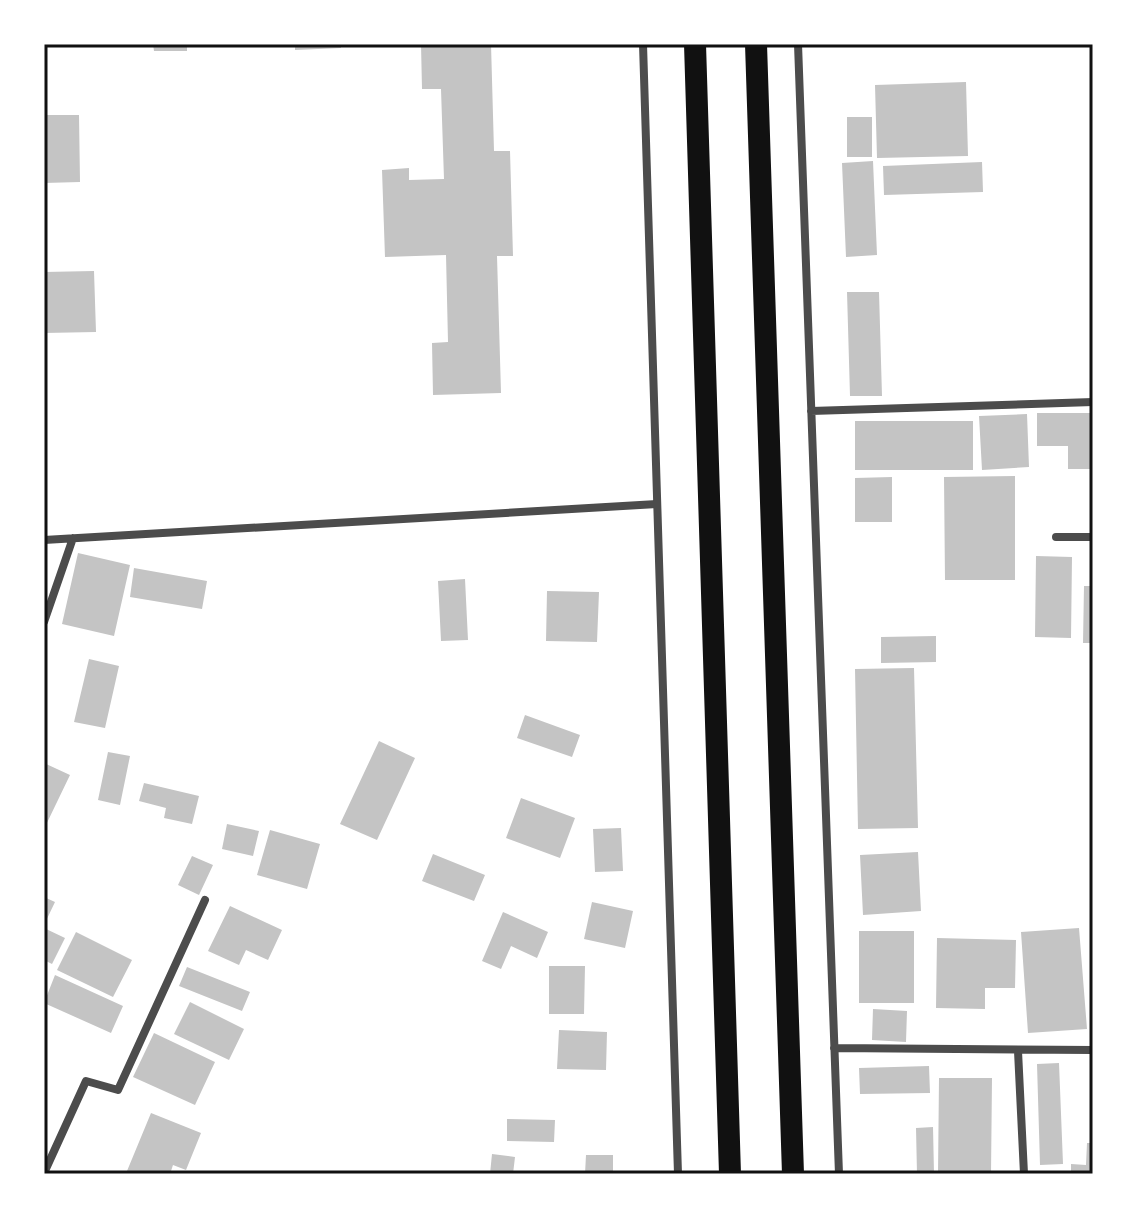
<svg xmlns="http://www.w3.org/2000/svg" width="1137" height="1218" viewBox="0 0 1137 1218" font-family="Karla,sans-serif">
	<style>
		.building { fill: #c4c4c4 }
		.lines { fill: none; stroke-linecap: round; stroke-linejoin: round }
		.minor { stroke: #4c4c4c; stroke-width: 8 }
		.trunk { stroke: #111; stroke-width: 22 }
		.neatline { fill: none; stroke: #111; stroke-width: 3 }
	</style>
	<rect width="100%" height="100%" fill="#fff"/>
	<path class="building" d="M153,44H187V51H154Z
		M295,44H341V48L295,50Z
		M421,44H491L494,151H510L513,256H497L501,393L433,395L432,343L448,342L446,255L385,257L382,170L409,168V180L444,179L441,89H422Z
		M966,82L968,156L877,158L875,85Z
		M44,115H79L80,182L44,183Z
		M847,117H872V157H847Z
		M873,161L877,255L846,257L842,163Z
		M982,162L983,192L884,195L883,166Z
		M94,271L96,332L44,333V272Z
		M847,292H879L882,396H850Z
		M1037,413H1090L1091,469H1068V446H1037Z
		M1027,414L1029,467L982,470L979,416Z
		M855,421H973V470H855Z
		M1015,476V580H945L944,477Z
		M892,477V522H855V478Z
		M78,553L130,565L114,636L62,624Z
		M1036,556L1072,557L1071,638L1035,637Z
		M134,568L207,581L202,609L130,597Z
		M465,579L468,640L441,641L438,581Z
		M1084,586H1093V643H1083Z
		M547,591L599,592L597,642L546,641Z
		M936,636V662L881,663V637Z
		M89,659L119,666L105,728L74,722Z
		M914,668L918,828L858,829L855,669Z
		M525,715L580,735L572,757L517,738Z
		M379,741L415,758L377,840L340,824Z
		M108,752L130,756L120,805L98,800Z
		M44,763L70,775L44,829Z
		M144,783L199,796L192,824L164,818L166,808L139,801Z
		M521,798L575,818L560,858L506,838Z
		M227,824L259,831L253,856L222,849Z
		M621,828L623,871L595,872L593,829Z
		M270,830L320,844L307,889L257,875Z
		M918,852L921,911L863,915L860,855Z
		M433,854L485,875L474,901L422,881Z
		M192,856L213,865L199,895L178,885Z
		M44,897L55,902L44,925Z
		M592,902L633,911L625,948L584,939Z
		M230,906L282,930L268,960L246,950L239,965L208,951Z
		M503,912L548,932L537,958L511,946L501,969L482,961Z
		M44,928L65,938L52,964L44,960Z
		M1079,928L1087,1029L1028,1033L1021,932Z
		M859,931H914V1003H859Z
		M76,932L132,960L113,997L57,970Z
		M937,938L1016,940L1015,988H985V1009L936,1008Z
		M549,966H585L584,1014H549Z
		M187,967L250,992L242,1011L179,986Z
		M55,975L123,1006L111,1033L44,1003Z
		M190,1002L244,1029L229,1060L174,1034Z
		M873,1009L907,1011L906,1042L872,1040Z
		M559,1030L607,1032L606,1070L557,1069Z
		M154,1033L215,1062L195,1105L133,1077Z
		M1059,1063L1063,1164L1040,1165L1037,1064Z
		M929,1066L930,1093L860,1094L859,1068Z
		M939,1078H992L991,1174H938Z
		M151,1113L201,1133L186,1170L173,1165L170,1174H134L127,1171Z
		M507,1119L555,1120L554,1142L507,1141Z
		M933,1127L934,1174H917L916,1128Z
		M1087,1143H1093V1174H1071V1164L1086,1165Z
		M492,1154L515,1157L513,1174H490Z
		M586,1155H613V1174H585Z"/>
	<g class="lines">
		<path class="minor" d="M643,44L678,1174
			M798,44L839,1174
			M811,411L1093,402
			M1056,537H1093
			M44,540L657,504
			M44,622L73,538
			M834,1048L1093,1050
			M1018,1051L1024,1174
			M44,1173L86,1081L118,1090L205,900"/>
		<path class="trunk" d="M695,44L730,1174
			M756,44L793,1174"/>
	</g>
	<rect width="1137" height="1218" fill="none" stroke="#ffffff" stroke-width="92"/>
	<rect x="46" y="46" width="1045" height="1126" class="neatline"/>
</svg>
